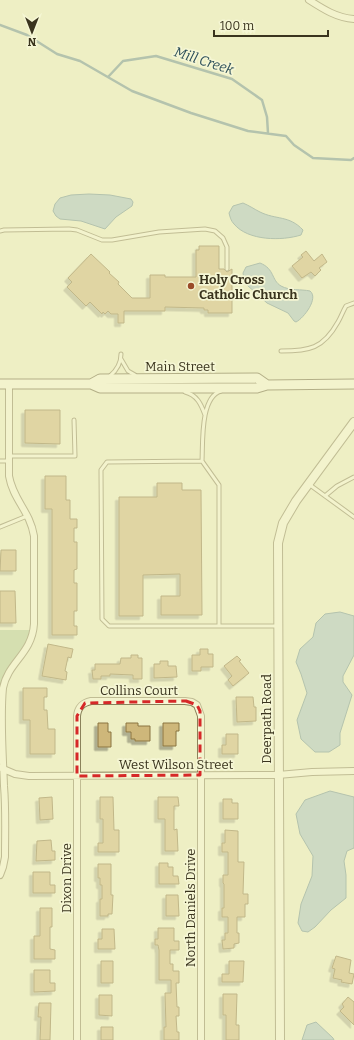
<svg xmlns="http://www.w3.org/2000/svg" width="354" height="1040" viewBox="0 0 354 1040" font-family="Bitter,serif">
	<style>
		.green { fill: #b6cd98 }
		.water { fill: #a6c2c2; stroke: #6d8e91 }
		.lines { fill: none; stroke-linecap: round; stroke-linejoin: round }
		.stream { stroke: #6d8e91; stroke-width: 2.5 }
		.building { fill: #ceb77a; stroke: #8a7440; filter: url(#shadow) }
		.service-casing { stroke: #8a825a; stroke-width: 5 }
		.minor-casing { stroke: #8a825a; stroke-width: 8 }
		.tertiary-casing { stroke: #8a825a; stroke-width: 10 }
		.secondary-casing { stroke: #6c633d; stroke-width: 11 }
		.service { stroke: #f9f9d8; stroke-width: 3 }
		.minor { stroke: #f9f9d8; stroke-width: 6 }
		.tertiary { stroke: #f9f9d8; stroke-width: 8 }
		.secondary { stroke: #f9f9d8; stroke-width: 9 }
		.marked { fill: none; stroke: #d62828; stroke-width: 3; stroke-dasharray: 8 5; stroke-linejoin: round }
		.poi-dot { fill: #9a4b29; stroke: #f5f6d4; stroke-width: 1.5 }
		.labels { text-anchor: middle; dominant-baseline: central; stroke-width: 3.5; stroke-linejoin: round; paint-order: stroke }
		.poi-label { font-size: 13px; font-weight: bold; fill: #3a341e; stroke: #f5f6d4; text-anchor: start }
		.street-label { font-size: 13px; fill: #3a341e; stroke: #f5f6d4 }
		.water-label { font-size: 14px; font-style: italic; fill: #2d4f5a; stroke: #f5f6d4 }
	</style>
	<defs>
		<filter id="shadow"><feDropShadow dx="-3.5" dy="3.5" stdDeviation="0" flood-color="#0004"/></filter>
	</defs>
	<rect width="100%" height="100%" fill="#eeefc4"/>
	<path class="green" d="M0,630H33L4,680L3,768L0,767Z"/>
	<path class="water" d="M89,194L110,195L131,199L133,202L132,206L116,217L105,229L81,221L60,219L56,216L53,211L55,204L60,198L71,195Z
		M243,203C250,206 254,209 260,212C276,220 289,215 303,230L301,235C282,241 248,241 234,224C231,221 230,217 229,213L233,206Z
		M260,263C275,269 271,280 281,286C290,291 301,289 310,291C319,298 304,318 296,322L294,321L288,313L267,303L247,285L244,279L243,273L246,267Z
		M340,612L354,616V655L343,676V682L352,695L340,733V745L329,752H315L301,739L297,720L307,693L301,674L296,662L300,649L313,637L316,623L325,614Z
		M330,791L354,797V848L347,851L344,861L346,875V898L331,910L315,927L308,932L302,931L298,923L301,904L312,876L313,856L300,834L296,814L305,800Z
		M316,1022L333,1038L334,1040H302L307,1025Z"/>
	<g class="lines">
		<path class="stream" d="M0,25L27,35L57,54L80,61L132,91L191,113L248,131L286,136L294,145L313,158L351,160L354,158
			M108,77L123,61L156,56L232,79L262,100L267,117L268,133"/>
	</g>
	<path class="building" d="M199,246H219V269H224L227,272L232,269V313H208V310H204V308L165,307V311H124V323H118V314H111L108,311L105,314L103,312L102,314L90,302L86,306L67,287L72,282L68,278L91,254L110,272L109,273L119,282L118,284L132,298H150V275H165V277H196V250H199Z
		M306,251L314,261L322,254L327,262L319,268L321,270L315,276L311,272L302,278L292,266L303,257L301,255Z
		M25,410H60V444L25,443Z
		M45,476H66V500H70V519H77V528H74V542H77V569L74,570V583H77V611H74V626H77V635H52V509H45Z
		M157,483H182V490H201L202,615H161V596H180V574L143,575V616H119V497H157Z
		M1,550H16V571H0Z
		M0,591H15L16,623H0Z
		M48,644L73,649L71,658L68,657L65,671L67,672L66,680L42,676Z
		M200,649H208V654H213V667H201V671H192V655H200Z
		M131,655H138V658H142V679H133V675L110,674V676H101V679H93L92,670H95V664H120L121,658H131Z
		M237,656L241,660L239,661L249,673L233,686L228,680L232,676L224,666Z
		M160,661H168V666H176L177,677L154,678V664H160Z
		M23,688H47V697H44V710H47L48,729H55V754H30V720H23Z
		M236,697H253L254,707H256V721L237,722Z
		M98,723H108V732H111V747H98Z
		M126,723H138V726H150V741H135V739H131V732H126Z
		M163,723H179V731H176V746H163Z
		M226,734H238V754H222V745H226Z
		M52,797L53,819L40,820L39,798Z
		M100,797H113L114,830H119V852H98V843H103V819H100Z
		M158,797H178L179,806H174V830L177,829L178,851H165V819H158Z
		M223,799H232V803H238V819H223Z
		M225,830L238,831V862H244L243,894H248V904H245V917H237V933H239V943L234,944V948L223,949L222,940H225V933H228V917H222V908H224V884L223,883V875H228V852H222V843H225Z
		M51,840L52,851H55V860L36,861L37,841Z
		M159,863H168V867H173V876H178L179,884H159Z
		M98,864H111V895H113L112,914H108V916H100V899H102V885H100V878H98Z
		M33,872H50V885H55V893H33Z
		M166,895H178L179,916H166Z
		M40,908H52V927H50V949L55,950V959H34V936H40Z
		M158,928H174V941H179V950H170V964H173V971H179V983H176L177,1007H179V1016H176L177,1032H179V1040H164V1027H166L165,993H171V980H159V950L158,945H155V939H158Z
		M102,929H114L115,949H98V939H102Z
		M336,956L351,960L349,973L354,974L352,984L341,982L342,980L333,978L335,969L332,968Z
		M101,961H113V983H101Z
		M229,961H244L243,982H222V974H229Z
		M34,970H50V983H55V991L34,992Z
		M223,994H237L236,1025H239V1040H226V1015H223Z
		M99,995H112V1016L99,1015Z
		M348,997L354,1002V1025L340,1011L344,1007L342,1004Z
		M39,1003H51L50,1040H40L41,1017H38Z
		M101,1027H113V1040H101Z"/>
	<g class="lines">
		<g class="service-casing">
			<path id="service" d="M0,231L4,230L69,229L77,230L102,240H112L159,232L205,229L215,231L223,238L227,247V269
				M281,351C309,351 323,349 338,322C341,317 343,311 346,306L354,303
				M121,359L128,371L135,375
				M110,376C117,370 121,363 121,354
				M221,391C200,397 203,443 202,461L107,462L101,470L102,619L109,626H278
				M185,392C197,395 201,404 205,415
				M9,456H75L74,420
				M0,461H9
				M202,461L219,485V626
				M310,485L354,517
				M325,496L337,486L354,477
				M0,527L27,516"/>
		</g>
		<g class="minor-casing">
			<path id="minor" d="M309,0C323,9 337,18 354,19
				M1,768L15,774L29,776L278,775L312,772L354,771
				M0,875L3,867L5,857C5,833 6,810 4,786C3,755 0,720 3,688C8,662 32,654 34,624V536C30,511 13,500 9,476V384
				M77,1040V716C78,707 82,703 91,701H185L192,702L197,705L201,716V1040"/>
		</g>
		<g class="tertiary-casing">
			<path id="tertiary" d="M280,1040L278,543L283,523L296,501L354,422"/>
		</g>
		<g class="secondary-casing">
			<path id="secondary" d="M0,384H91L100,388H257L267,385L354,384
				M91,384L100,379L257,378L267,385"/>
		</g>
		<use href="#service" class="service"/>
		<use href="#minor" class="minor"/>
		<use href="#tertiary" class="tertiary"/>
		<use href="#secondary" class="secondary"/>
	</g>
	<path d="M0 0H354V1040H0ZM186,701L197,705L200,711V775L77,776V716L85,703Z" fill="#eeefc4" fill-opacity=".55" fill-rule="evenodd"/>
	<path class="marked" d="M186,701L197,705L200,711V775L77,776V716L85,703Z"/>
	<circle class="poi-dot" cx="191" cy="286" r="4"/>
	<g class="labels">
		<g class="poi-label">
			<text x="199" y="279">Holy Cross<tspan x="199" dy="15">Catholic Church</tspan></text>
		</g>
		<g class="street-label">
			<text x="180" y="366">Main Street</text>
			<text x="139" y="690">Collins Court</text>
			<text transform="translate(266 719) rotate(-90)">Deerpath Road</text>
			<text x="176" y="764">West Wilson Street</text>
			<text transform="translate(66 878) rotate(-90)">Dixon Drive</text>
			<text transform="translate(190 908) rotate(-90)">North Daniels Drive</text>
		</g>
		<g class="water-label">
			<text transform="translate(204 61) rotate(18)">Mill Creek</text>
		</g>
	</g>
	<g transform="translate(32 32) rotate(180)" stroke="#f5f6d4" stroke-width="3" paint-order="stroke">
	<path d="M0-3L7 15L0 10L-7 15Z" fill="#3a341e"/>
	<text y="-6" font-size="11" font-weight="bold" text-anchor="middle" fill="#3a341e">N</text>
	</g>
	<path d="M214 30v6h114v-6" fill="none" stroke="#3a341e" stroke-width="2"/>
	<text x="220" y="30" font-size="12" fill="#3a341e" stroke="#f5f6d4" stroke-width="3" paint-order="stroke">100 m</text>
</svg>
